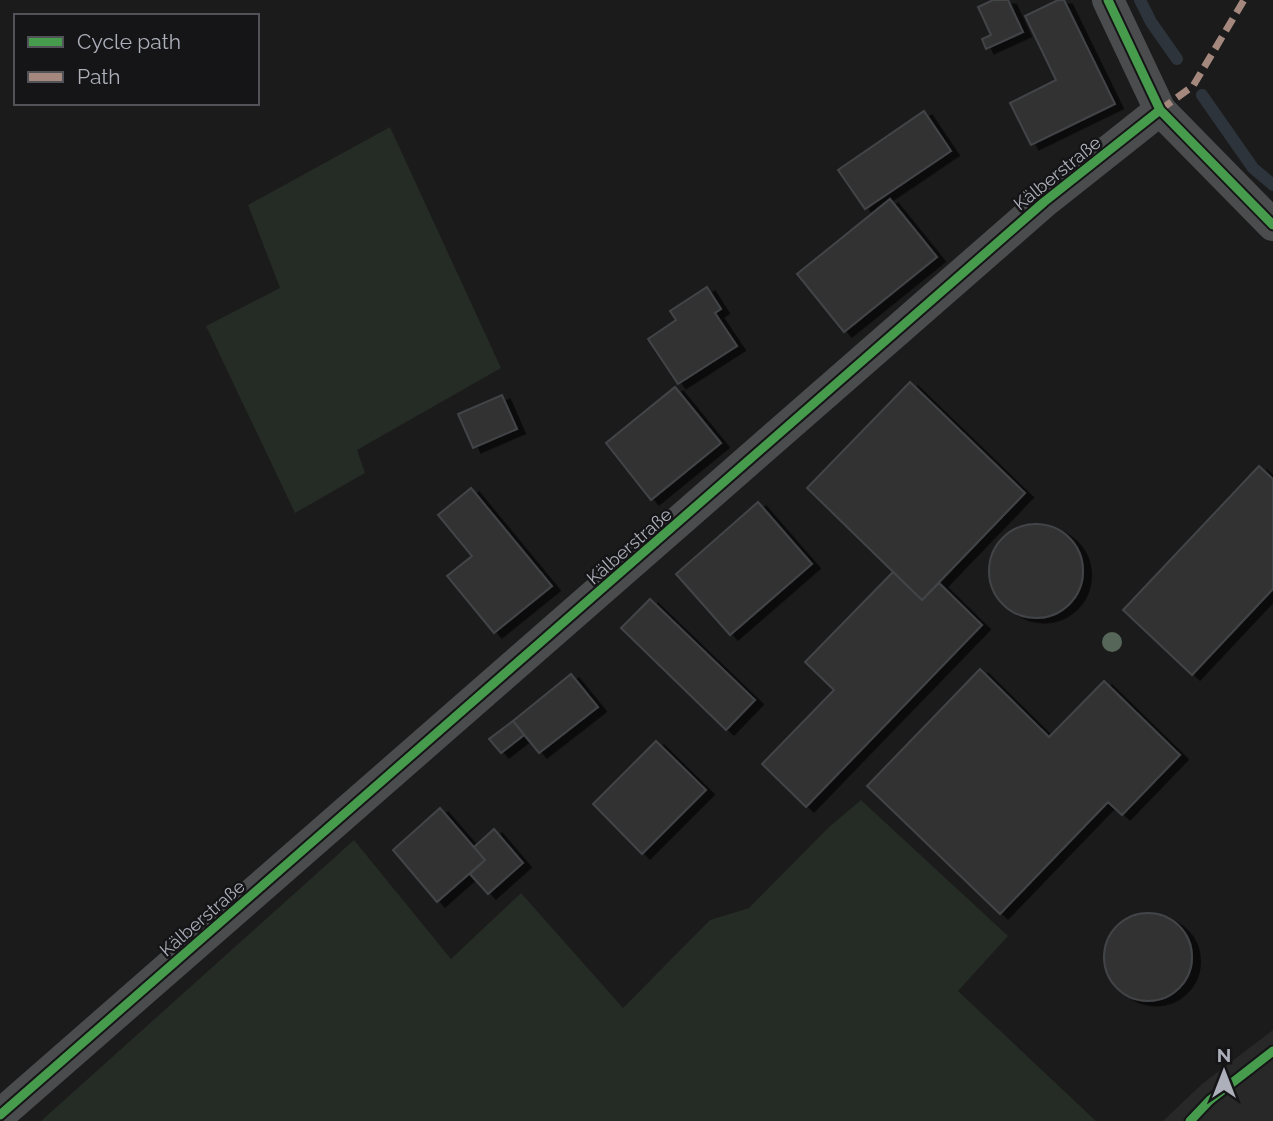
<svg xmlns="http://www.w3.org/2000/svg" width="1273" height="1121" viewBox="0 0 1273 1121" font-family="Raleway,sans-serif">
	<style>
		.built { fill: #282829 }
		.green { fill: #252b25 }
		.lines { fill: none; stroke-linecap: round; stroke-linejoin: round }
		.stream { stroke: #2e343c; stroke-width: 12 }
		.building { fill: #323333; stroke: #434447; stroke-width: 2; filter: url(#shadow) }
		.street { stroke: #4b4c4d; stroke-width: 32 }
		.quiet { stroke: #a5887d; stroke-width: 7; stroke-dasharray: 14 7; stroke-linecap: butt }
		.cycleway-casing { stroke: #151517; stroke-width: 13 }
		.cycleway { stroke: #469c4c; stroke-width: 9 }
		.tree { fill: #566658 }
		.labels { text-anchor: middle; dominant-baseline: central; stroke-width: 5; stroke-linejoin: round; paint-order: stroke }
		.street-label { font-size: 18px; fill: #adb0ba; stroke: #151517 }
	</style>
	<defs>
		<filter id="shadow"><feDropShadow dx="8" dy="4.5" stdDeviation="0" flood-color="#0009"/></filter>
	</defs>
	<rect width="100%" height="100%" fill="#1b1b1b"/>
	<path class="built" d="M1273,1030V1121H1163L1202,1084Z"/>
	<path class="green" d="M390,127L501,368L357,450L365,473L295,513L206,326L280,288L248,205Z
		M861,800L1008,936L958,991L1096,1121H41L354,840L451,959L521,893L623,1008L710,920L749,908L829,827Z"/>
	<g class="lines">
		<path class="stream" d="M1140,0L1151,22L1177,59
			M1202,95L1253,168L1273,185"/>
	</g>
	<path class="building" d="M993,0H1008L1023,32L986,49L982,39L991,35L978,7Z
		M1058,0H1064L1115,104L1031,145L1010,103L1056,80L1025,16Z
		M924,111L951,151L865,209L838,170Z
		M890,199L937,257L844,332L797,274Z
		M707,287L721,309L715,313L737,346L678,384L648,339L676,320L670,311Z
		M910,382L1025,493L922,600L807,488Z
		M675,387L721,443L651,500L606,443Z
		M502,395L517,429L473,448L458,414Z
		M1259,466L1273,479V589L1192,675L1123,610Z
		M471,488L552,586L494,633L447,576L472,556L438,515Z
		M758,502L812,564L730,635L676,574Z
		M989 571a47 47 0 1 1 94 0a47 47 0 1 1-94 0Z
		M893,572L922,600L939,583L982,625L806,807L762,764L834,690L805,662Z
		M650,599L755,700L726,730L621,628Z
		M980,669L1049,737L1104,681L1180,755L1122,815L1108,802L1000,914L867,786Z
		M571,674L598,707L539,753L513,721Z
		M513,721L524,735L501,753L489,739Z
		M656,741L706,790L642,854L593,804Z
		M440,808L485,860L437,902L393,850Z
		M494,829L523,863L488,894L470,874L485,860L474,847Z
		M1104 957a44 44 0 1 1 88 0a44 44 0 1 1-88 0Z"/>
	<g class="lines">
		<path class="street" d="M1108,0L1160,110L1273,225
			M0,1115L1044,202L1160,110"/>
		<path class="quiet" d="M1160,110L1193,86L1244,0"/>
		<g class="cycleway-casing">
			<path id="cycleway" d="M1108,0L1160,110L1273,225
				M0,1115L1044,202L1160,110
				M1190,1121L1210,1100L1273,1051"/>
		</g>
		<use href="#cycleway" class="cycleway"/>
	</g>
	<circle class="tree" cx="1112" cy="642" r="10"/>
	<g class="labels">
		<g class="street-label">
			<text transform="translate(1057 173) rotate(-39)">Kälberstraße</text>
			<text transform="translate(629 546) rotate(-41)">Kälberstraße</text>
			<text transform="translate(202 918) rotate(-41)">Kälberstraße</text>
		</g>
	</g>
	<rect x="14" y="14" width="245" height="91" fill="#151517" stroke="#525358" stroke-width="2"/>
	<rect x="28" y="37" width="35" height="10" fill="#469c4c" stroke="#525358" stroke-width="2"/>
	<text x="77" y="49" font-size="21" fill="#adb0ba">Cycle path</text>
	<rect x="28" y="72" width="35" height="10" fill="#a5887d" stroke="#525358" stroke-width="2"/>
	<text x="77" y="84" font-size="21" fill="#adb0ba">Path</text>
	<g transform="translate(1224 1072)" stroke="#151517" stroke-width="5" paint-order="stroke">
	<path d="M0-5L12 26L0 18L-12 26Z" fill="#adb0ba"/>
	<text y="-10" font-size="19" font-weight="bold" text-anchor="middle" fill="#adb0ba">N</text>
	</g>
</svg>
